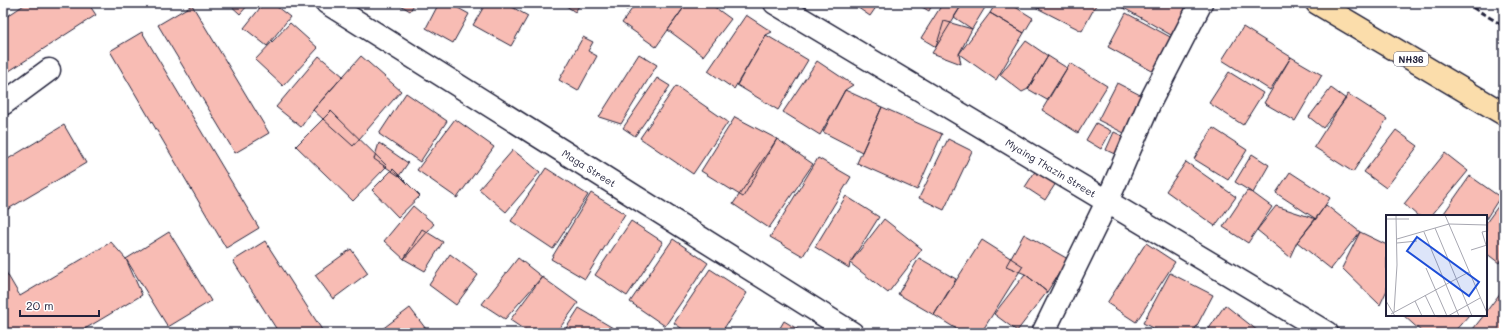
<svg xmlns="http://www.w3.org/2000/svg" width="1507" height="336" viewBox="0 0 1507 336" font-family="Mali,sans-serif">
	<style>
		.building { fill: #f8bcb4; stroke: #22223b }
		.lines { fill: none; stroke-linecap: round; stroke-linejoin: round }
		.minor-casing { stroke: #22223b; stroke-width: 25 }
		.highway-casing { stroke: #22223b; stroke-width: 25 }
		.minor { stroke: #fff; stroke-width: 22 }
		.highway { stroke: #fbddab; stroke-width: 22 }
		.rail { stroke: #22223b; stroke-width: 3; stroke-dasharray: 6 3; stroke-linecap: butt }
		.labels { text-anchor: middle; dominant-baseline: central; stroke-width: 3; stroke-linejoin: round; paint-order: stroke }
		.shield { fill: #fff; stroke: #646476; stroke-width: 1 }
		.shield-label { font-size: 9px; font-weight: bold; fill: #22223b }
		.street-label { font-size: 10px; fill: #22223b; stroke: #fff }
		.inset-road { fill: none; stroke: #a7a7b1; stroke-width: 1 }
		.view { fill: #1d4ed8; fill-opacity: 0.15; stroke: #1d4ed8; stroke-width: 2 }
		.inset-edge { fill: none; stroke: #22223b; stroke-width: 2 }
	</style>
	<rect width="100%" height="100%" fill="#fff"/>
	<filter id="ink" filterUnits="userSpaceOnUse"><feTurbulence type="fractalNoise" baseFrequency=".025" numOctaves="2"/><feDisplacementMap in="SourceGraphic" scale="8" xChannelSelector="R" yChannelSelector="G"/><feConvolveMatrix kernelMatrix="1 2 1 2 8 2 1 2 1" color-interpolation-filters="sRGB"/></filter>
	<g filter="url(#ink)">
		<path class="building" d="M27,3H88L96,15L3,75V19Z
			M228,3H250L240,14Z
			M264,3H272L290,17L267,46L244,28Z
			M397,3H415L410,11Z
			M439,3H449L469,14L453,43L426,28Z
			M486,3H505L528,16L511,46L473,25Z
			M562,3H581L575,12Z
			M618,3H632L627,10Z
			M636,3H687L656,47L622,23Z
			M687,3H709L731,19L703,56L668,30Z
			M851,3H879L870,16Z
			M915,3H933L929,11Z
			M943,3H963L936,47L921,38Z
			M963,3H981L986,6L972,29L954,17Z
			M996,3H1009L1033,18L1024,33L990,13Z
			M1028,3H1043L1039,9Z
			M1043,3H1097L1082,31L1039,9Z
			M1124,3H1183L1188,6L1171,35L1122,7Z
			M192,5L269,133L235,153L158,25Z
			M990,13L1024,33L996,80L959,54Z
			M1126,13L1172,38L1154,72L1108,47Z
			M746,15L772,32L766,35L734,89L708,71Z
			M944,21L972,29L959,54L961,64L932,53L936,47Z
			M290,23L318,48L283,86L255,60Z
			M1243,27L1291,57L1270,90L1222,60Z
			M142,32L259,228L226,248L110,51Z
			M766,35L808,60L778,110L737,85Z
			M583,37L593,42L588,51L597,56L578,91L559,80Z
			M1026,41L1048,56L1028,89L1022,92L1000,75Z
			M639,54L657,65L621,124L599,117Z
			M319,56L343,76L313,110L301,127L276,107Z
			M361,56L401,91L353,146L313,110Z
			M1048,56L1067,68L1047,100L1028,89Z
			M1291,57L1322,75L1295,121L1264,103Z
			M817,61L853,85L845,90L820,135L783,112Z
			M1070,63L1107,86L1078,133L1042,110Z
			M1229,72L1263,93L1243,125L1209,103Z
			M657,78L670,86L635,136L623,128Z
			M1117,83L1146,98L1128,135L1098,120Z
			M676,86L728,122L693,174L640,138Z
			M1331,88L1346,99L1323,128L1309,117Z
			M845,90L882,107L862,152L823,132Z
			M406,93L447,121L420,162L379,134Z
			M1348,94L1387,119L1353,172L1314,147Z
			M882,107L942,134L917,190L857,163Z
			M331,111L387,166L353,201L296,146Z
			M735,117L777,139L743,197L701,171Z
			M455,119L494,147L457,198L417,170Z
			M1096,123L1111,131L1101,149L1086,140Z
			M64,125L86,163L3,212V162Z
			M1213,128L1247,150L1228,180L1194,159Z
			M1396,130L1418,146L1386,188L1364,172Z
			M1114,132L1129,139L1121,157L1106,150Z
			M777,139L813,164L769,228L733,204Z
			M948,139L972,151L944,210L919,198Z
			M379,143L408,163L399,176L374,159Z
			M513,150L540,172L506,212L479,189Z
			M1445,153L1468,171L1431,216H1418L1404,204Z
			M1252,154L1269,165L1253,193L1235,182Z
			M818,158L851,177L803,256L770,237Z
			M1186,162L1236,197L1215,226L1166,191Z
			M546,168L588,195L553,249L511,221Z
			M393,169L420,196L398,217L372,190Z
			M1036,170L1056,183L1045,200L1025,187Z
			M1290,172L1330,198L1316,219L1276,193Z
			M1470,176L1500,197L1486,219V216H1442Z
			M1247,191L1253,193L1272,207L1248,243L1223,227Z
			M591,193L625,214L585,279L551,259Z
			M846,196L879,217L850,263L849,268L815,247Z
			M1504,198V255L1499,263L1486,253V223Z
			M1326,205L1360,232L1331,269L1297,242Z
			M413,206L434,224L404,259L384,241Z
			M1276,206L1316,219L1297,242L1290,257L1257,230Z
			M884,219L922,249L888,293L850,263Z
			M631,221L663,242L627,296L595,275Z
			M422,229L443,242L425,271L404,259Z
			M169,232L211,301L168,327L126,259Z
			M1360,232L1387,245V290L1380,305L1342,268Z
			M1024,234L1068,259L1047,292L1025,274L1006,266Z
			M673,239L708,263L665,326L630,302Z
			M982,240L1023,266L981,333H963L934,315Z
			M265,241L324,333H279L233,261Z
			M111,242L126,259L142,295L78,333H3V267L20,296Z
			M1146,243L1175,262L1136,322L1107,303Z
			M351,249L368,273L333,299L315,275Z
			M450,254L478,275L456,305L429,285Z
			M518,258L542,277L505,319L482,304Z
			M919,258L956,279L934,315L898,294Z
			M710,269L747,293L721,333H688L674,323Z
			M1170,273L1213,295L1193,333H1162L1143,323Z
			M1025,274L1047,292L1017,331L994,314Z
			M542,277L578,303L556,333H529L510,320Z
			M1504,288V333H1470L1484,315H1486V312Z
			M1225,305L1258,331L1257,333H1206Z
			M410,308L429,333H377Z
			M579,308L613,328L610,333H563Z
			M1403,315H1469L1453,333H1423Z
			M784,321L804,333H777Z"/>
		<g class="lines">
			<g class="minor-casing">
				<path id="minor" d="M327,3L852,333
					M775,3L1327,333
					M3,104L49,70
					M1043,333L1107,202L1150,102L1201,3"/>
			</g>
			<g class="highway-casing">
				<path id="highway" d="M1317,3L1504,114"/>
			</g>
			<use href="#minor" class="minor"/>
			<use href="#highway" class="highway"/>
			<path class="rail" d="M1465,3L1504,26"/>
		</g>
	</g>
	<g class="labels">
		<rect class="shield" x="1394" y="52" width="34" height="14" rx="3"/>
		<g class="shield-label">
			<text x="1411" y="59">NH36</text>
		</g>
		<g class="street-label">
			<text transform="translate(589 168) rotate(32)">Maga Street</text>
			<text transform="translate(1051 168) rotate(31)">Myaing Thazin Street</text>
		</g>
	</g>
	<g transform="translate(1386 215)">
		<rect width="101" height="101" fill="#fff"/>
		<path class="inset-road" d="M59,0L101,98M0,4H23M49,13L86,101M38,17L73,101M11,24L63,9L101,10M11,28L31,26M100,30L96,17L101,16M85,35L101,30M40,53L61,101M39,80L49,101M0,86L9,101M29,86L36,101M8,97L11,50L10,0M5,99L83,57M62,101L94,83"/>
		<path class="view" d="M31,22L93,67L83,81L21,36Z"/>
		<rect width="101" height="101" class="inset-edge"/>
	</g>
	<rect width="1507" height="336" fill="none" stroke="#fff" stroke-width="16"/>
	<rect x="8" y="8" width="1491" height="320" fill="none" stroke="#22223b" stroke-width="1.5" filter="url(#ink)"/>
	<path d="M20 310v6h79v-6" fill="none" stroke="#22223b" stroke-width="2"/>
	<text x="26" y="310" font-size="12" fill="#22223b" stroke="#ffffff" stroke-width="3" paint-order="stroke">20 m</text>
</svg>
